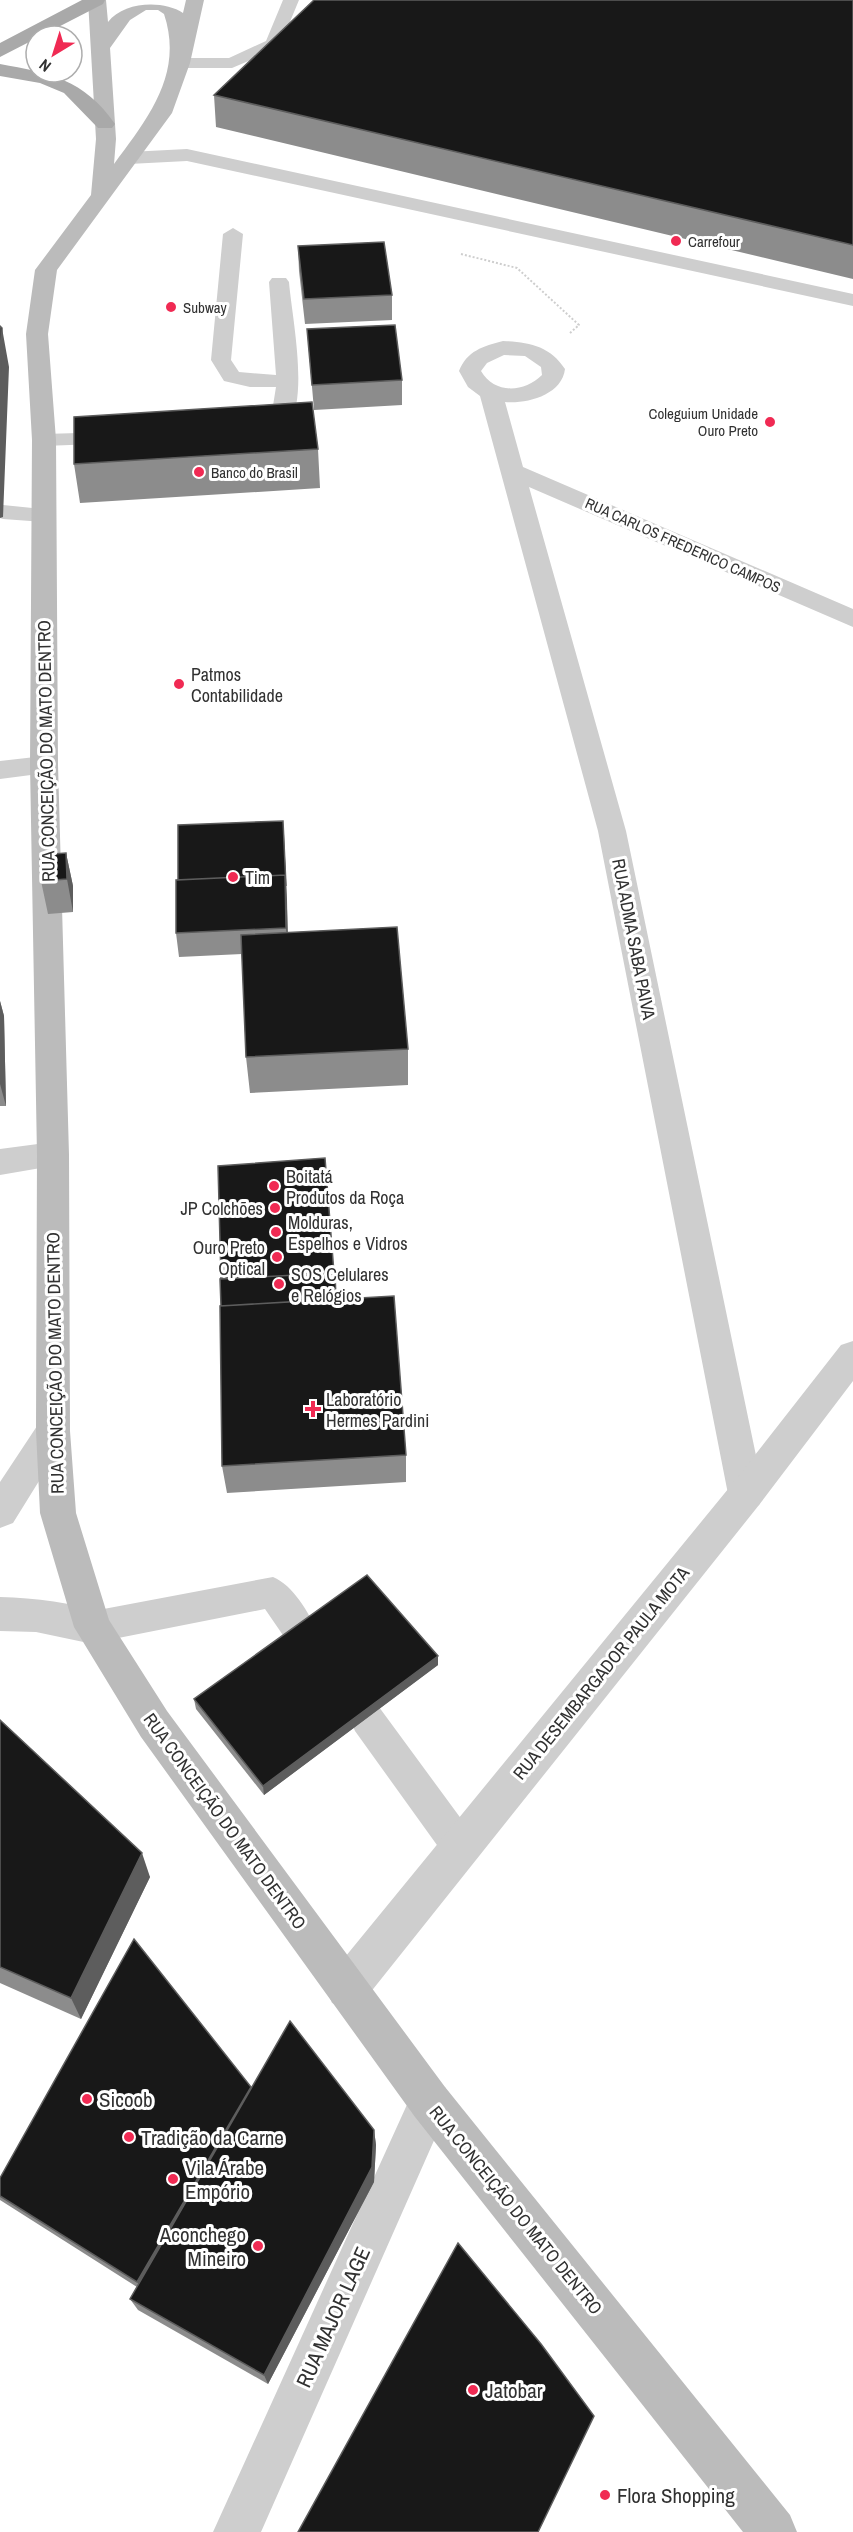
<svg xmlns="http://www.w3.org/2000/svg" width="853" height="2532" viewBox="0 0 853 2532" font-family="'Archivo Narrow',sans-serif">
	<style>
		.lines { fill: none; stroke-linecap: round; stroke-linejoin: round }
		.path { stroke: #cecece; stroke-width: 2; stroke-dasharray: 2 2; stroke-linecap: butt }
		.service { fill: #cecece; fill-rule: evenodd }
		.minor { fill: #cecece; fill-rule: evenodd }
		.tertiary { fill: #cecece; fill-rule: evenodd }
		.secondary { fill: #bbb; fill-rule: evenodd }
		.primary { fill: #a9a9a9; fill-rule: evenodd }
		.wall { fill: #8c8c8c }
		.shaded-wall { fill: #5d5d5d }
		.building { fill: #181818; stroke: #5d5d5d; stroke-width: 1.5 }
		.poi-dot { fill: #f02a53; stroke: #fff; stroke-width: 2 }
		.labels { text-anchor: middle; dominant-baseline: central; stroke-width: 6; stroke-linejoin: round; paint-order: stroke }
		.far-poi-label { font-size: 15px; fill: #313131; stroke: #fff; text-anchor: start }
		.far-street-label { font-size: 15px; fill: #313131; stroke: #fff }
		.poi-label { font-size: 18px; fill: #313131; stroke: #fff; text-anchor: start }
		.street-label { font-size: 18px; fill: #313131; stroke: #fff }
		.near-poi-label { font-size: 21px; fill: #313131; stroke: #fff; text-anchor: start }
		.near-street-label { font-size: 21px; fill: #313131; stroke: #fff }
	</style>
	<rect width="100%" height="100%" fill="#fff"/>
	<g class="lines">
		<path class="path" d="M461,254L517,268L579,325L570,333"/>
		<path class="service" d="M283,0H299L279,48L232,68H180L171,63L180,58H229L266,41Z
			M187,149L853,294V306L187,161L129,164L120,158L129,152Z
			M233,228L243,234L231,360L239,372L276,375L269,282L272,278H286L289,282C292,318 309,396 288,427L260,433L252,432L249,427L252,422L271,418L276,387H250L224,381L211,360L223,234Z
			M113,432L121,433L124,438L121,443L44,446L36,445L33,440L36,435L44,434Z
			M3,505L52,510L55,515L52,520L44,522L3,519L0,518V506Z
			M273,1577C293,1585 309,1613 318,1633L313,1644L301,1649L289,1644L265,1609L93,1643L81,1638L76,1627L81,1616L93,1611Z
			M367,1703L379,1707L473,1835L478,1847L473,1859L460,1865L447,1859L355,1731L350,1719L355,1707Z"/>
		<path class="minor" d="M503,341C529,342 550,346 565,369C562,395 527,404 505,402L523,467L853,609V627L529,487L626,831L764,1494L759,1505L746,1510L733,1505L728,1494L598,831L480,396L468,387L459,371C467,351 483,346 503,341ZM504,355L525,356L541,367L542,375C524,393 494,394 481,371L487,363Z
			M44,756L54,758L58,765L54,772L0,779V761Z
			M53,1142L64,1146L69,1155L64,1164L0,1175V1149Z
			M53,1416L65,1420L70,1431L13,1523L0,1528V1482L41,1420Z
			M0,1597C36,1598 72,1602 106,1615L112,1627L106,1639L93,1644L36,1632L0,1631Z
			M430,2081L445,2087L451,2102L261,2532H213L415,2087Z"/>
		<path class="tertiary" d="M853,1341V1381L759,1505L362,2003L347,2009L332,2003L326,1988L332,1973L733,1483L841,1345Z"/>
		<path class="secondary" d="M88,0H106L108,22C124,1 164,0 183,13L186,0H204L190,63L172,113L57,270L48,334L56,440L58,765L69,1155L70,1431L76,1513L109,1620L167,1711L445,2087L790,2515L797,2532H743L415,2117L141,1737L74,1627L40,1513L36,1431L37,1155L30,765L32,440L26,334L35,270L91,195L96,139ZM146,10H158L164,14C184,74 148,118 114,164L116,139L110,48L130,20Z"/>
		<path class="primary" d="M82,0H105L103,4L0,57V43Z
			M0,64C49,73 84,79 115,124L112,128H98L64,93L40,83L0,76Z"/>
	</g>
	<path class="wall" d="M853,0V279L216,127L214,95Z
		M298,246L392,295V320L305,324L299,271Z
		M307,329L402,380V405L314,410Z
		M318,449L320,488L80,503L74,464Z
		M284,834L288,933L408,1049V1085L250,1093L246,1057L242,954L179,957L176,933Z
		M66,853L73,886V912L48,914L41,881Z
		M0,1001L4,1016L6,1106H0Z
		M221,1279L336,1299L406,1455V1482L227,1493L222,1466Z
		M438,1656V1665L264,1795L196,1709L194,1699Z
		M0,1720L150,1877L81,2019L0,1983Z
		M251,2087V2089L374,2130L376,2145L374,2182L268,2384L138,2310L130,2299L137,2287L0,2200V2178Z"/>
	<path class="shaded-wall" d="M2,328L9,367L3,517L0,518V379Z
		M284,834L287,900L288,952L286,928Z
		M66,853L73,886V912L67,879Z
		M0,1001L4,1016L6,1106L0,1084Z
		M438,1656V1665L264,1795L263,1786Z
		M142,1853L150,1877L81,2019L71,1998Z
		M251,2087L254,2099L143,2291L137,2282Z
		M374,2130L376,2145L374,2182L268,2384L264,2375Z"/>
	<path class="building" d="M314,0H853V245L214,95Z
		M384,242L392,295L304,299L298,246Z
		M395,325L402,380L312,385L307,329Z
		M0,326L2,328L0,379Z
		M312,402L318,449L74,464V417Z
		M283,821L286,886L285,875L178,880V825Z
		M66,853L67,879L41,881L40,855Z
		M285,875L286,928L176,933V880Z
		M397,927L408,1049L246,1057L241,935Z
		M325,1158L334,1273L221,1279L218,1166Z
		M335,1273L336,1299L221,1306L220,1279Z
		M394,1296L406,1455L222,1466L220,1306Z
		M367,1575L438,1656L263,1786L194,1699Z
		M0,1720L142,1853L71,1998L0,1967Z
		M134,1939L251,2087L137,2282L0,2196V2178Z
		M290,2021L374,2130L372,2167L264,2375L130,2299Z
		M458,2243L541,2344L594,2416L538,2532H298Z"/>
	<g class="poi-dot">
		<circle cx="676" cy="241" r="6"/>
		<circle cx="171" cy="307" r="6"/>
		<circle cx="770" cy="422" r="6"/>
		<circle cx="199" cy="472" r="6"/>
		<circle cx="179" cy="684" r="6"/>
		<circle cx="233" cy="877" r="6"/>
		<circle cx="274" cy="1186" r="6"/>
		<circle cx="275" cy="1208" r="6"/>
		<circle cx="276" cy="1232" r="6"/>
		<circle cx="277" cy="1257" r="6"/>
		<circle cx="279" cy="1284" r="6"/>
		<path d="M310 1400h6v6h6v6h-6v6h-6v-6h-6v-6h6z"/>
		<circle cx="87" cy="2099" r="6"/>
		<circle cx="129" cy="2137" r="6"/>
		<circle cx="173" cy="2179" r="6"/>
		<circle cx="258" cy="2246" r="6"/>
		<circle cx="473" cy="2390" r="6"/>
		<circle cx="605" cy="2495" r="6"/>
	</g>
	<g class="labels">
		<g class="far-poi-label">
			<text x="688" y="241">Carrefour</text>
			<text x="183" y="307">Subway</text>
			<text x="758" y="413" text-anchor="end">Coleguium Unidade<tspan x="758" dy="17">Ouro Preto</tspan></text>
			<text x="211" y="472">Banco do Brasil</text>
		</g>
		<g class="far-street-label">
			<text transform="translate(683 545) rotate(24)">RUA CARLOS FREDERICO CAMPOS</text>
		</g>
		<g class="poi-label">
			<text x="191" y="674">Patmos<tspan x="191" dy="21">Contabilidade</tspan></text>
			<text x="245" y="877">Tim</text>
			<text x="286" y="1176">Boitatá<tspan x="286" dy="21">Produtos da Roça</tspan></text>
			<text x="263" y="1208" text-anchor="end">JP Colchões</text>
			<text x="288" y="1222">Molduras,<tspan x="288" dy="21">Espelhos e Vidros</tspan></text>
			<text x="265" y="1247" text-anchor="end">Ouro Preto<tspan x="265" dy="21">Optical</tspan></text>
			<text x="291" y="1274">SOS Celulares<tspan x="291" dy="21">e Relógios</tspan></text>
			<text x="326" y="1399">Laboratório<tspan x="326" dy="21">Hermes Pardini</tspan></text>
		</g>
		<g class="street-label">
			<text transform="translate(46 751) rotate(-91)">RUA CONCEIÇÃO DO MATO DENTRO</text>
			<text transform="translate(634 939) rotate(79)">RUA ADMA SABA PAIVA</text>
			<text transform="translate(55 1363) rotate(-91)">RUA CONCEIÇÃO DO MATO DENTRO</text>
			<text transform="translate(601 1673) rotate(-51)">RUA DESEMBARGADOR PAULA MOTA</text>
			<text transform="translate(225 1821) rotate(54)">RUA CONCEIÇÃO DO MATO DENTRO</text>
			<text transform="translate(516 2210) rotate(51)">RUA CONCEIÇÃO DO MATO DENTRO</text>
		</g>
		<g class="near-poi-label">
			<text x="99" y="2099">Sicoob</text>
			<text x="141" y="2137">Tradição da Carne</text>
			<text x="185" y="2167">Vila Árabe<tspan x="185" dy="24">Empório</tspan></text>
			<text x="246" y="2234" text-anchor="end">Aconchego<tspan x="246" dy="24">Mineiro</tspan></text>
			<text x="485" y="2390">Jatobar</text>
			<text x="617" y="2495">Flora Shopping</text>
		</g>
		<g class="near-street-label">
			<text transform="translate(333 2317) rotate(-66)">RUA MAJOR LAGE</text>
		</g>
	</g>
	<g transform="translate(54 54) rotate(218)"><circle r="28" fill="#ffffff" stroke="#adadad" stroke-width="1.5"/>
	<path d="M0-4.5L10 22L0 15L-10 22Z" fill="#f02a53"/>
	<text y="-9" font-size="16" font-weight="bold" text-anchor="middle" fill="#313131">N</text>
	</g>
</svg>
